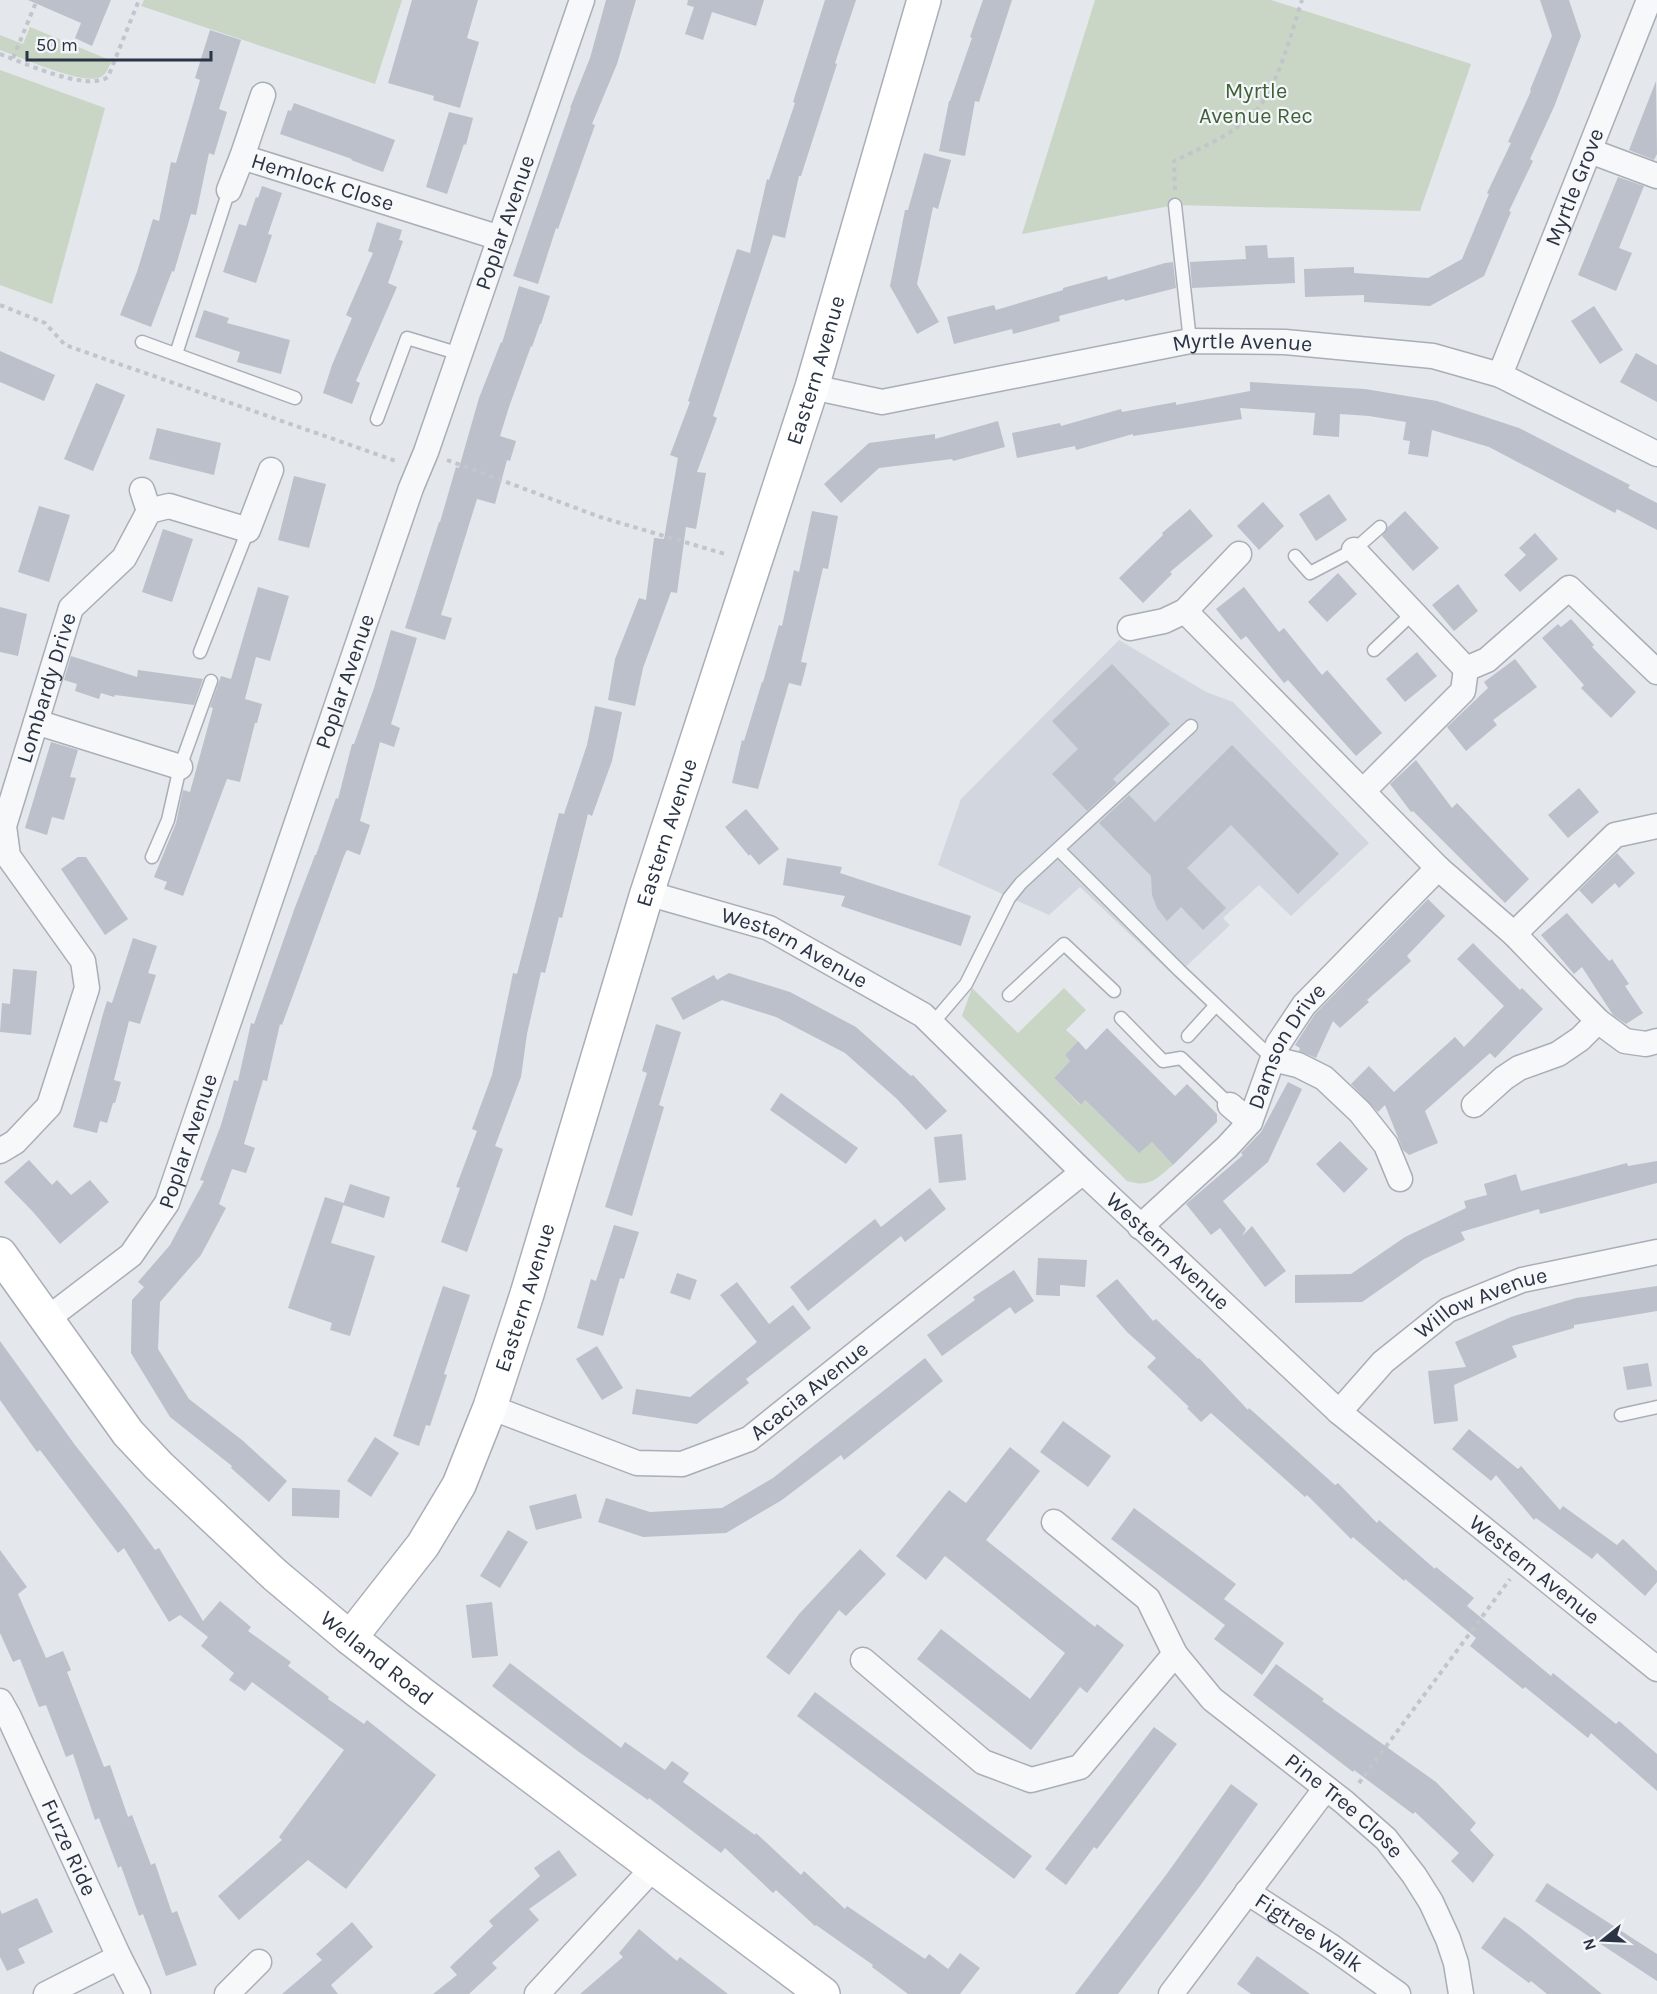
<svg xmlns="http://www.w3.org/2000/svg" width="1657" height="1994" viewBox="0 0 1657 1994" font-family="Karla,sans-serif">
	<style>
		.built { fill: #d2d6de }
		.green { fill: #c9d6c5 }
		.building { fill: #bbc0ca }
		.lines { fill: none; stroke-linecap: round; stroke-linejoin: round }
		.lane-casing { stroke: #a9aeb7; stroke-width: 15 }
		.street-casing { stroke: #a9aeb7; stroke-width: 27 }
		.secondary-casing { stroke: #a9aeb7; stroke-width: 36 }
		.path { stroke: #c2c5cb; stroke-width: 4; stroke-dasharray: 4.5 4.5; stroke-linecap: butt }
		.lane { stroke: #f7f8fa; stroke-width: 12 }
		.street { stroke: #f7f8fa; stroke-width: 24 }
		.secondary { stroke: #fff; stroke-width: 33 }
		.labels { text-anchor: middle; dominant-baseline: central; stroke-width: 4.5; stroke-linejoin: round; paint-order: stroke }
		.park-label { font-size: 22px; fill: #3f6138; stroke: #f4f6f9 }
		.street-label { font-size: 22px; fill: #2b3445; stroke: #f4f6f9 }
	</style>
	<rect width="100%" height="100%" fill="#e4e7ec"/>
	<path class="built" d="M1119,640L1206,692L1233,702L1369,843L1291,916L1259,885L1223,918L1230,925L1175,977L1080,887L1049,915L938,865L961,799Z"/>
	<path class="green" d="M144,0H402L375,84L141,6Z
		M1095,0H1271L1471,64L1420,211L1175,205L1022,234Z
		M30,27L112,61C108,68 106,76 98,78C78,83 22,58 0,50V35L23,44Z
		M0,70L105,108L52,304L0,285Z
		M972,988L1018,1033L1064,988L1086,1010L1066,1030L1078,1041L1065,1055L1070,1061L1054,1078L1080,1105L1085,1100L1138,1152L1152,1142L1173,1165C1156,1179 1150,1188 1127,1181L962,1016Z"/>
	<path class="building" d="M28,0H111L92,46L75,38L81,23Z
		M412,0H478L467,38L479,42L460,108L433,100L434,96L388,83Z
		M606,0H636L617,64L592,124L595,125L558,229L556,228L538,284L513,276L571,108H570L590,58Z
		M688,0H764L756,26L712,12L703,40L685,34L694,7L687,5Z
		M825,0H856L835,63L837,64L801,176H799L785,238L773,235L713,416L717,418L697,472L706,473L696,529L686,527L677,593L671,592L643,668L635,706L608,700L615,659L639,598L646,600L654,538L664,539L678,458L670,455L690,402L688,401L737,249L750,253L767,179L769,180L795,103L793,102Z
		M983,0H1012L979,102L975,101L965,156L939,151L949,101H950L972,38L970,37Z
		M1540,0H1569L1581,36L1554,107L1530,159L1533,161L1509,211L1511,212L1484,276L1430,306L1364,302V295L1305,297L1304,269L1354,267V273L1428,278L1462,259L1489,194L1487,193L1511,143L1508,142L1531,91L1530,90L1552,36Z
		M210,30L241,40L219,109L227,112L214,155L209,153L196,215L191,214L174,272L172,271L151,327L120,315L137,272L153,219L159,221L171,162L176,163L200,80L195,78Z
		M1656,81L1657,154L1654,160L1629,150Z
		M294,103L395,140L383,172L351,160L352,159L280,134L288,110L291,111Z
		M449,112L473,118L466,145L464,144L447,194L426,187Z
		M924,153L951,160L938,209L933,207L917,284L939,322L917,334L890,286L905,210H908Z
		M1618,177L1644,186L1619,248L1632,253L1616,291L1578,275Z
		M262,186L282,193L268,234L272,235L256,283L223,272L239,224L246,226L256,197L258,198Z
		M377,222L402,230L399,240L403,241L388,283L397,287L356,381L360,383L352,404L323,393L332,365L352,318L346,315L373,253L368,251Z
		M1267,245L1268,258L1294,257L1295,283L1192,288L1190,262L1246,259L1245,246Z
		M1173,262L1176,288L1125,301L1124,299L1059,316L1060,321L1013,334L1012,329L954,344L947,317L994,305L996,310L1063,290V288L1107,276L1108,280L1165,263Z
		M519,286L550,296L541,324H540L532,347L531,346L509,407L500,436L516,441L510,461L507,460L495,504L477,499L441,615L452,618L445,640L405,628L439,522H440L456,467L459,468L479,398L501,342L502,343Z
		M1594,306L1623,350L1600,364L1571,321Z
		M204,310L229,318L227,323L290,340L281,374L237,362L240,352L195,337Z
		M0,351L55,375L44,401L0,382Z
		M1636,353L1657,365V402L1620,382Z
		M1250,382L1365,389L1437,401L1519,428L1630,485L1628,488L1657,503V530L1617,509L1615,513L1489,447L1432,430L1428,457L1408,454L1410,441L1403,440L1406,422L1369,416L1340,414L1339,437L1313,435L1315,413L1240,408L1242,419L1133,436V434L1076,450L1075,446L1017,458L1012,433L1060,423L1061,426L1121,409L1122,412L1176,402V405L1250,391Z
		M96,383L125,395L93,471L64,459Z
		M998,421L1005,447L953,461L952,459L879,468L841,503L824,484L869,443L935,434V439Z
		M157,428L221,443L214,475L149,459Z
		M294,476L326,484L309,548L278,540Z
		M1329,494L1347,520L1316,541L1299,514Z
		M1263,502L1284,526L1259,550L1237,526Z
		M39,506L70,515L49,582L18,572Z
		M1190,509L1213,536L1170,572L1172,574L1143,603L1119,578L1163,535L1162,533Z
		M812,511L838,516L828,569L823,568L801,662L807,663L801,686L789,683L758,789L732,783L742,740L744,741L762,682H763L779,625L782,626L794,570L799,572Z
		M1405,511L1439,548L1413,571L1382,536L1388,527Z
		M163,529L193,539L172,602L142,592Z
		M1535,533L1558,559L1520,592L1504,575L1526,555L1519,548Z
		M1338,573L1357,594L1327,622L1308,602Z
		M1458,584L1478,611L1454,631L1432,605Z
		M258,587L289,596L270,661L256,657L245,699L262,704L257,723H255L240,782L227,779L183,896L164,889L167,882L154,877L176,823L183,790L190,792L213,708L210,707L221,676L231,679Z
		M1244,587L1279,632L1284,628L1322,675L1327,670L1382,733L1356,756L1288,680L1284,683L1246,636L1241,640L1216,609Z
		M0,607L27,614L18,656L0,652Z
		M1571,619L1594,645L1592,647L1636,692L1611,718L1581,688L1584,685L1542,638L1558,624L1561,627Z
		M391,630L417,638L391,724L400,728L394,747L380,742L360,821L370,825L360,855L347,850L344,856L282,1025L280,1024L267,1081L263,1080L244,1144L255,1148L246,1173L232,1169L219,1204L226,1208L201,1255L160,1302L158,1349L189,1399L242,1440L287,1481L269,1502L231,1468L232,1466L170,1417L131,1353L132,1300L144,1287L138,1282L170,1245L204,1181L200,1180L221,1125L234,1080L238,1081L251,1023L254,1024L294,910L315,855H316L336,798L338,799L352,744H354L374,688Z
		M1417,652L1437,676L1405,702L1386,679Z
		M71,656L137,677L138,670L203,679L194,705L115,695L114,697L101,693L99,699L75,691L77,684L64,680Z
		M1515,659L1537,687L1493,720L1497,725L1466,751L1447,727L1488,688L1484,682Z
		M1112,664L1170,724L1113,779L1117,783L1087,811L1052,774L1078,749L1052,721Z
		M595,706L622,712L612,761L592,816L588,814L562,918L559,917L545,973L541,972L527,1034L521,1077L495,1146L503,1149L467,1252L441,1242L460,1188L456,1187L477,1131L472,1129L492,1075L513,973L517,974L559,813L564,814L587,745Z
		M51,742L78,750L70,777L76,778L64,820L52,817L47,835L25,828Z
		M1232,745L1339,854L1298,894L1231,825L1187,868L1226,908L1203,930L1181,907L1167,921L1157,908L1152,895L1151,876L1099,823L1129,795L1155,822Z
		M1416,760L1452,808L1457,803L1529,879L1505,903L1413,811L1411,812L1390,784Z
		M1579,788L1599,812L1568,838L1548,815Z
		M746,809L779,849L759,865L750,854L749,856L725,827Z
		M1617,853L1635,873L1619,888L1615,883L1592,904L1579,890Z
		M78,857H86L128,919L105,935L61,869Z
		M787,858L842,867L840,873L971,916L961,946L841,906L845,896L783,885Z
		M1428,899L1445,916L1407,956L1411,961L1367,1000L1369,1002L1340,1028L1333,1021L1316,1058L1299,1051L1300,1048L1295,1045L1315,1014Z
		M1567,913L1609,961L1612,959L1629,984L1625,986L1643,1013L1626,1024L1613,1015L1582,967L1574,974L1541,935Z
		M133,938L157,946L148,973L156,975L140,1024L129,1021L114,1080L121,1082L115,1103H113L107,1123L100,1121L97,1133L73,1127L103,1014L107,1001L112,1003Z
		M1473,943L1520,990L1522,988L1543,1009L1495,1058L1490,1053L1425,1111L1438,1143L1409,1155L1403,1150L1385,1105L1378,1112L1351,1084L1369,1066L1394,1092L1455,1037L1464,1047L1504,1006L1457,959Z
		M13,969L37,971L31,1035L0,1032L2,1003L10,1004Z
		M729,973L790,992L856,1027L911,1076L913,1075L947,1111L926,1130L897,1099L845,1053L776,1017L722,1000L683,1020L671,998L714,975L717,980Z
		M656,1024L681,1032L659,1105L664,1107L632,1216L605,1207L647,1073L642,1071Z
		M1107,1028L1175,1096L1187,1084L1217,1114V1122L1173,1165L1152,1142L1139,1153L1085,1100L1081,1105L1054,1078L1070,1061L1065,1055L1078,1041L1086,1050Z
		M1288,1082L1302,1089L1268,1162L1223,1201L1246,1229L1242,1236L1252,1226L1286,1271L1265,1287L1220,1228L1211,1235L1186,1204L1243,1155L1241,1153L1261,1132Z
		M781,1093L858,1148L846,1164L770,1110Z
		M962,1134L966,1180L939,1183L934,1137Z
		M1340,1141L1368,1169L1344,1193L1316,1164Z
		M29,1160L52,1185L57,1180L71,1195L90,1180L109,1202L60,1244L34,1213L4,1182Z
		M1657,1161V1183L1540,1214L1539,1209L1461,1232L1465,1240L1424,1259L1362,1302L1295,1303V1275L1351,1274L1405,1237L1466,1208L1464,1201L1487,1195L1484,1184L1516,1174L1521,1191L1627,1163L1628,1166Z
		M350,1184L390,1197L384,1218L343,1205Z
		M930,1188L946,1209L905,1242L901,1236L808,1311L790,1287L875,1219L881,1227Z
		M325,1197L344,1203L331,1243L375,1256L350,1336L330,1330L332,1323L288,1308Z
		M614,1225L639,1232L624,1279L620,1278L603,1336L577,1328L591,1279L596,1281Z
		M1038,1258L1087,1260L1085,1287L1060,1285V1296L1036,1295Z
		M1014,1270L1034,1301L1015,1314L1010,1307L942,1356L927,1335L975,1300L973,1297Z
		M677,1273L697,1280L690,1300L670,1293Z
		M1117,1279L1153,1321L1156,1319L1198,1359L1199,1358L1248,1410L1249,1408L1335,1485L1338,1483L1377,1523L1379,1520L1435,1569L1436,1567L1474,1598L1467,1606L1551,1676L1553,1673L1616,1724L1619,1721L1657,1754V1791L1591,1733L1588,1738L1525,1687L1523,1689L1470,1646L1476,1638L1405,1579L1404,1581L1353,1537L1351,1539L1307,1495L1305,1497L1211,1413L1201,1422L1187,1408L1189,1407L1147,1367L1156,1358L1127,1332L1096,1296Z
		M737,1282L769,1324L793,1305L811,1328L746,1379L749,1383L697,1424L632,1414L636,1389L690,1397L757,1342L720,1295Z
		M443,1286L470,1295L444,1374L447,1375L430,1426L426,1425L419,1446L393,1436Z
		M1657,1286V1311L1574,1325V1328L1512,1346L1517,1357L1454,1385L1458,1421L1434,1424L1428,1371L1466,1367L1455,1342L1511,1317L1576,1298Z
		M0,1341L75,1445L127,1511L155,1550L159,1548L203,1621L220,1601L251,1627L248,1631L291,1662L288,1666L329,1697L328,1699L364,1724L367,1720L436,1775L346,1889L308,1860L239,1920L218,1896L282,1840L279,1837L344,1750L252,1682L245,1691L229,1680L234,1673L201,1646L208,1637L180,1615L169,1622L124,1548L118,1553L40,1450L37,1452L0,1400Z
		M597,1346L623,1388L602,1400L576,1359Z
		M925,1358L943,1381L844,1460L841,1455L782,1500L726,1533L643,1537L598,1522L606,1498L650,1512L722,1508L773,1478Z
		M1648,1363L1652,1386L1627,1390L1623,1367Z
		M1063,1421L1111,1456L1088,1487L1040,1452Z
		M1469,1429L1518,1469L1521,1466L1560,1510L1563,1506L1617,1545L1623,1539L1657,1571V1582L1645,1596L1596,1552L1597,1553L1592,1559L1536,1518L1534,1520L1496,1475L1491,1481L1452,1449Z
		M375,1437L399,1453L371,1497L347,1481Z
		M1010,1447L1040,1471L986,1540L1095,1627L1097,1624L1124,1645L1087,1693L1080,1687L1031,1750L917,1659L941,1629L1030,1699L1065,1653L945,1556L926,1580L896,1556L949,1490L966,1503Z
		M292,1488L340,1490L339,1518L292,1516Z
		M576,1494L582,1518L536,1530L529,1506Z
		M1134,1508L1236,1584L1224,1599L1284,1643L1262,1675L1214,1639L1225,1625L1111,1539Z
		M508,1530L528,1542L500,1588L480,1576Z
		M860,1549L886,1574L846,1616L839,1610L789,1675L766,1657L799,1614Z
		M0,1550L27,1587L18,1594L46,1658L63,1651L71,1670L67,1672L104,1767L110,1765L128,1817L132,1815L151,1865L155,1863L172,1913L177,1911L197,1965L166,1976L143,1914L139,1916L121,1866L118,1868L99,1818L95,1820L73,1754L66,1757L46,1705L39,1707L20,1659L13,1662L0,1633Z
		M492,1602L498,1656L472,1658L466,1605Z
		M510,1663L621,1748L625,1742L665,1770L672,1761L689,1773L683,1782L755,1835L756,1833L801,1875L804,1871L845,1909L847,1906L925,1959L929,1954L948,1969L960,1953L980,1968L960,1994H908L872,1967L873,1965L816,1925L815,1926L776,1890L773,1893L725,1848L721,1853L649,1798L648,1800L579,1752L492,1686Z
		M1276,1664L1324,1699L1322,1701L1436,1782L1476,1823L1470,1830L1494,1855L1473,1883L1451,1861L1459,1853L1415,1812L1413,1814L1354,1770L1353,1772L1253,1695Z
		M815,1692L1032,1856L1014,1879L797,1716Z
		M1154,1727L1177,1744L1097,1849L1094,1847L1066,1885L1045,1869Z
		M1231,1784L1258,1804L1200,1886L1118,1994H1075L1166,1875Z
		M559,1850L577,1875L529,1909L539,1920L492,1963L497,1968L469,1994H433L457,1975L450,1967L493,1926L489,1921L540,1876L534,1868Z
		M1547,1883L1657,1954V1981L1535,1901Z
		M37,1898L53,1932L18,1949L25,1963L7,1971L0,1957V1910L2,1914Z
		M1504,1917L1518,1926L1602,1994H1547L1531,1981L1529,1983L1481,1948Z
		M352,1922L373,1947L331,1985L338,1994H282L322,1960L316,1954Z
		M639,1929L677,1961L680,1957L728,1994H580L623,1957L619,1953Z
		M1257,1956L1310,1994H1251L1237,1984Z"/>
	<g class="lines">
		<g class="lane-casing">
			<path id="lane" d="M1175,205L1190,341
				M142,342L295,398
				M176,354L229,190
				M377,419L407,338L460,354
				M1295,556L1310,573L1354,550L1380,527
				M1374,650L1413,613
				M200,652L248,530
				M1058,849L1180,971L1273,1059
				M152,857L168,820L180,767L211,681
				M1009,995L1064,944L1114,991
				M1121,1018L1163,1061L1181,1058L1230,1105
				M932,1024L966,984L1009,898L1021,883L1191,726
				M1188,1036L1216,1005
				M1621,1415L1657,1407"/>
		</g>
		<g class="street-casing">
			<g id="street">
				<path d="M1590,151L1657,176"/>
				<path d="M242,157L263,95"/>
				<path id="s1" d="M229,190L242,157L500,238"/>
				<path id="s2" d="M1500,375L1649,0"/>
				<path id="s3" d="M812,387L882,402L1190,341L1285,342L1433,356L1500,375L1657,454"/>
				<path d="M142,490L149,511"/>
				<path d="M1354,550L1466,669"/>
				<path d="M1185,611L1438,868"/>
				<path d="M1130,628L1164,621L1185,611L1239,554"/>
				<path d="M36,722L180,767"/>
				<path d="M1364,790L1463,691L1466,669L1487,660L1569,588L1657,672"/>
				<path id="s4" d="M647,893L769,928L923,1015L1083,1172L1339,1412L1657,1669"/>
				<path d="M1514,934L1615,835L1657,826"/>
				<path d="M1273,1059L1298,1065L1324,1078L1360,1112L1386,1145L1400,1179"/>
				<path d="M1230,1105L1250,1122"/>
				<path d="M1474,1105L1504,1078L1519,1068L1558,1054L1580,1039L1598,1021"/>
				<path id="s5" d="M0,1151L15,1142L49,1106L87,988L83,961L8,856L4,826L71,608L124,558L149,511L169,506L248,530L271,470"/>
				<path id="s6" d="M1140,1227L1227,1147L1250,1122L1278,1044L1304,1005L1438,868L1514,934L1598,1021L1625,1041L1646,1044L1657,1041"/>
				<path id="s7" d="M47,1319L131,1255L167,1203L411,488L426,452L582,0"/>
				<path id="s8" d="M490,1407L637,1463L682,1464L749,1439L1083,1172"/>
				<path id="s9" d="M1339,1412L1383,1362L1448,1310L1522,1280L1657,1252"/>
				<path id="s10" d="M1054,1522L1148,1599L1175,1654L1212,1699L1344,1802L1386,1839L1414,1875L1431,1902L1448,1939L1456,1963L1461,1994"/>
				<path d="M863,1660L983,1762L1031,1780L1080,1767L1175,1654"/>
				<path id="s11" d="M0,1701L9,1717L119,1957L138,1994"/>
				<path id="s12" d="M1247,1892L1329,1945L1398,1994"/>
				<path d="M46,1994L119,1957"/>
				<path d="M227,1994L259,1962"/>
				<path d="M537,1994L654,1867"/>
				<path d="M1171,1994L1326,1788"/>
			</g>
		</g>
		<g class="secondary-casing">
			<g id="secondary">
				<path id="s13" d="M0,1254L128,1433L159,1466L275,1575L350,1638L423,1695L823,1994"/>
				<path id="s14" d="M350,1638L423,1545L459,1485L490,1407L527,1294L647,893L812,387L924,0"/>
			</g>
		</g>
		<path class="path" d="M0,54C25,63 86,92 108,77L139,0
			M13,58L37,0
			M1175,190L1174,161C1199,149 1234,134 1253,114C1278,89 1291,33 1302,0
			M0,305L45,323L65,345L396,461
			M447,460L600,517L725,554
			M1359,1783L1510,1579"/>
		<use href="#lane" class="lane"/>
		<use href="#street" class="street"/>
		<use href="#secondary" class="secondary"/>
	</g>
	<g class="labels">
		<g class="park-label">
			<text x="1256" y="91">Myrtle<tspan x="1256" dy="25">Avenue Rec</tspan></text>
		</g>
		<g class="street-label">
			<text stroke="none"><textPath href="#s1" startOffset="120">Hemlock Close</textPath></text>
			<text stroke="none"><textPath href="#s2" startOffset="202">Myrtle Grove</textPath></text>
			<text stroke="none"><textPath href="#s7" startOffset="1206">Poplar Avenue</textPath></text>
			<text stroke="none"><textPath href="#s3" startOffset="438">Myrtle Avenue</textPath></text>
			<text stroke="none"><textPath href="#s14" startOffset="1359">Eastern Avenue</textPath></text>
			<text stroke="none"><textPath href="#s7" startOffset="720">Poplar Avenue</textPath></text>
			<text stroke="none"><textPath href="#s5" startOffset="522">Lombardy Drive</textPath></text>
			<text stroke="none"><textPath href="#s14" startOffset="873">Eastern Avenue</textPath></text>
			<text stroke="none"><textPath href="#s4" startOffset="158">Western Avenue</textPath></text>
			<text stroke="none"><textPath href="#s6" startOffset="237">Damson Drive</textPath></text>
			<text stroke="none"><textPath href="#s7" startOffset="234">Poplar Avenue</textPath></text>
			<text stroke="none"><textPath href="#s4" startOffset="644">Western Avenue</textPath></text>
			<text stroke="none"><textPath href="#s14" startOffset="387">Eastern Avenue</textPath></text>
			<text stroke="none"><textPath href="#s9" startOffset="183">Willow Avenue</textPath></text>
			<text stroke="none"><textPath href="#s8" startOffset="351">Acacia Avenue</textPath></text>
			<text stroke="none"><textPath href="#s4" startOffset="1130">Western Avenue</textPath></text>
			<text stroke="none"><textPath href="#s13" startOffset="556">Welland Road</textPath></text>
			<text stroke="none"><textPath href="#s10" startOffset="411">Pine Tree Close</textPath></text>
			<text stroke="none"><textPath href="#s11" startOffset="162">Furze Ride</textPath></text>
			<text stroke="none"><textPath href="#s12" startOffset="74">Figtree Walk</textPath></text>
		</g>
	</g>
	<g transform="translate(1603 1940) rotate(252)" stroke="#f4f6f9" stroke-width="4.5" paint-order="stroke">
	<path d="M0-4.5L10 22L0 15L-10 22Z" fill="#2b3445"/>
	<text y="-9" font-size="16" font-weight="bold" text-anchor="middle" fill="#2b3445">N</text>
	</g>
	<path d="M27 51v9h184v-9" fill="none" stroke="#2b3445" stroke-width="3"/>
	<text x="36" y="51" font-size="18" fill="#2b3445" stroke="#f4f6f9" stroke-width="4.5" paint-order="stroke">50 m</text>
</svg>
